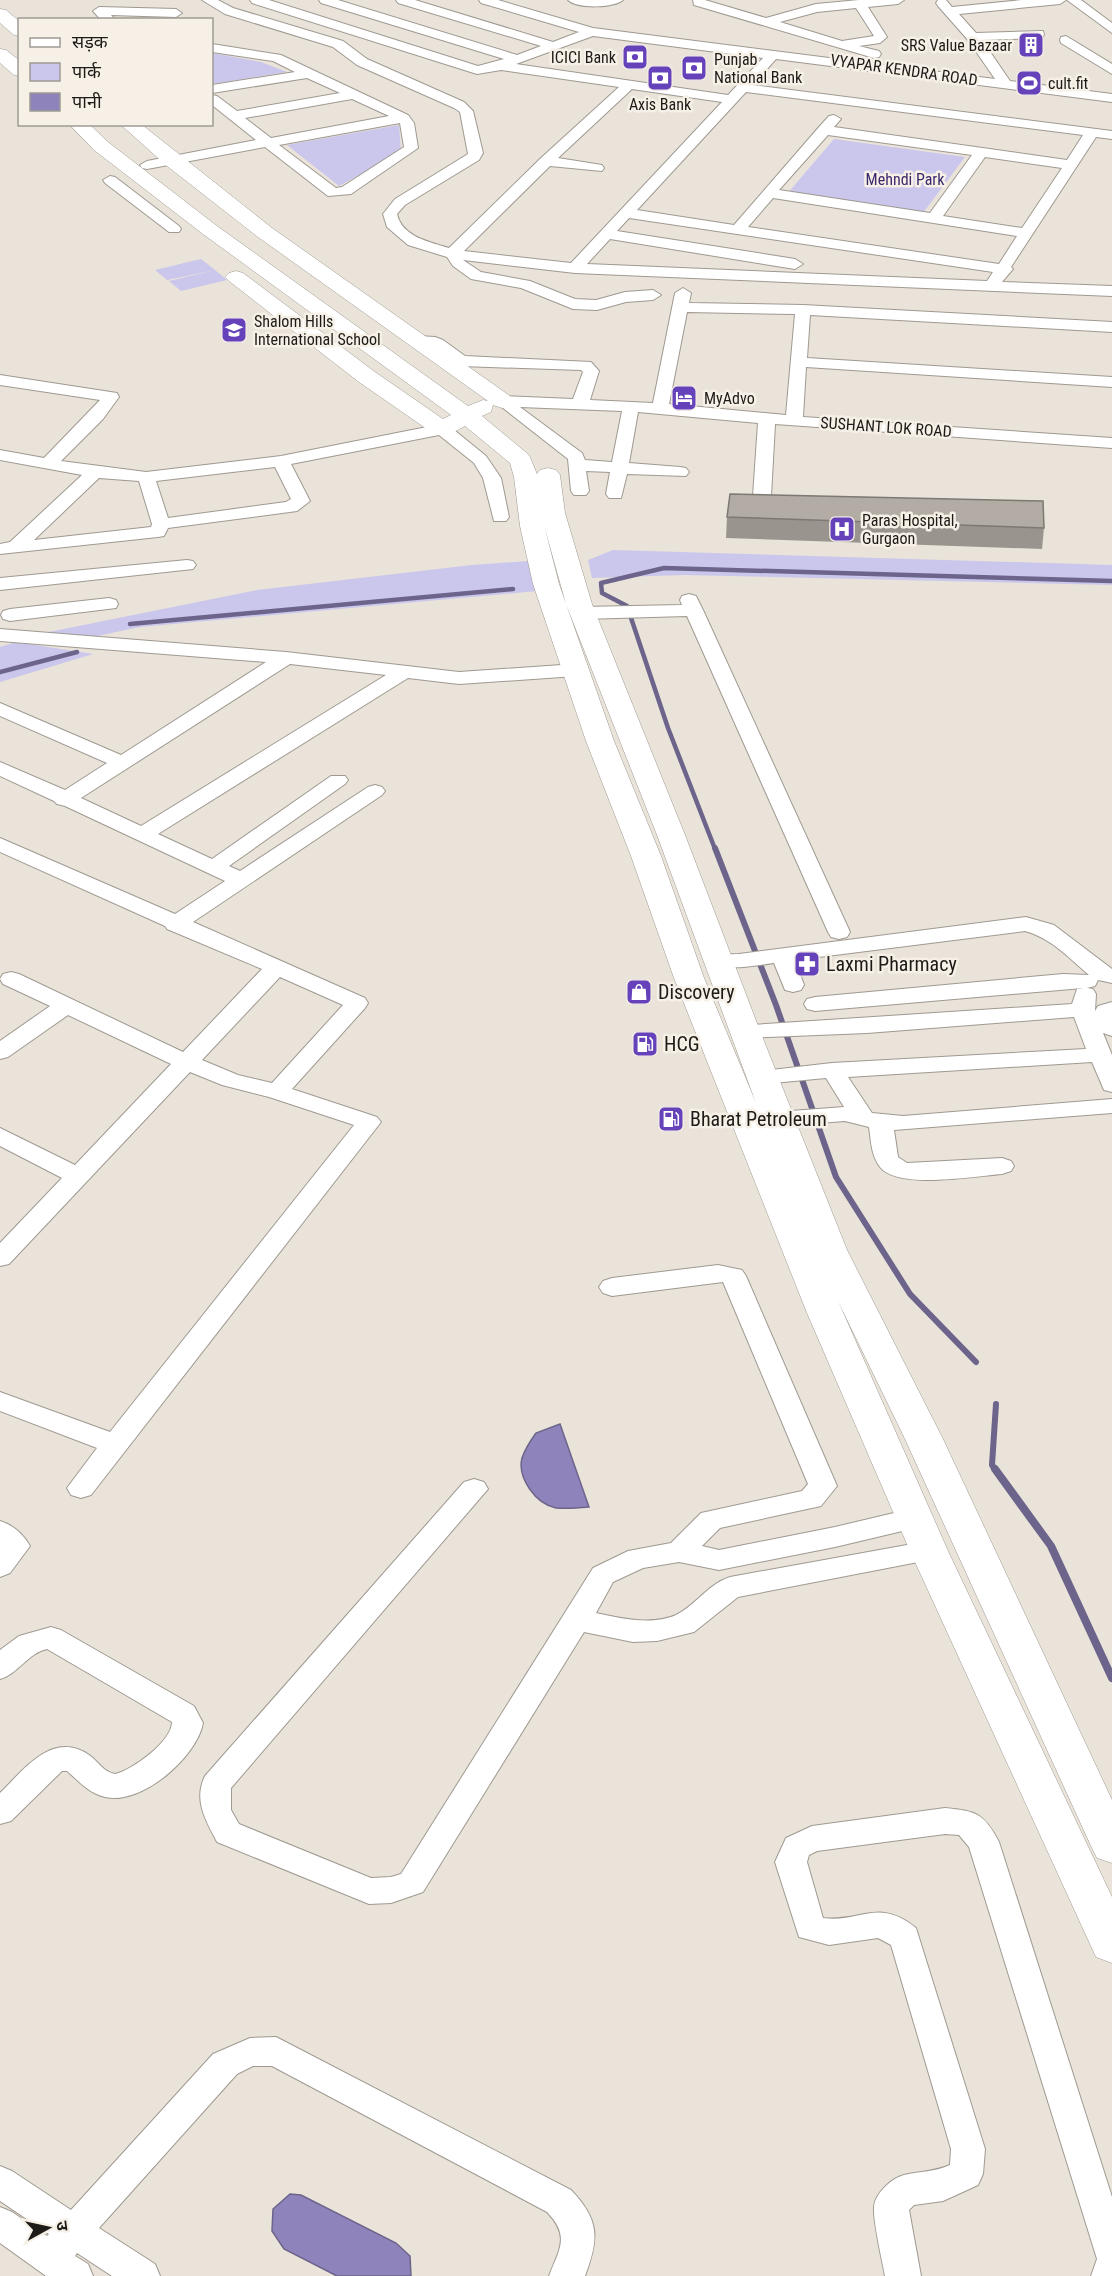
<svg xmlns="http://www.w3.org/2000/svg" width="1112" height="2276" viewBox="0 0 1112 2276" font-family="'Roboto Condensed','Noto Sans Devanagari',sans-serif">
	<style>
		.green { fill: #cbc6eb }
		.water { fill: #8e84bb; stroke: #6c648a; stroke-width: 1.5 }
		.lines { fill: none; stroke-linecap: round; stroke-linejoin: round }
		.stream-far2 { stroke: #6c648a; stroke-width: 4.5 }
		.stream-far1 { stroke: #6c648a; stroke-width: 6 }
		.stream { stroke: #6c648a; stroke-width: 8 }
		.street-casing { stroke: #9f9991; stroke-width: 2 }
		.secondary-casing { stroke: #9f9991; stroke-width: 1 }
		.street { fill: #fff; fill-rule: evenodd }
		.secondary { fill: #fff; fill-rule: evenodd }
		.wall { fill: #99948d }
		.building { fill: #b2aca4; stroke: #7d7873; stroke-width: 1.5 }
		.labels { text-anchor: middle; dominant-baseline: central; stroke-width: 5; stroke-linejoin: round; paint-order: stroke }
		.far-poi-label { font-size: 16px; fill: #1d1b17; stroke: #f6f0e7; text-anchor: start }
		.far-street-label { font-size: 16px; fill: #1d1b17; stroke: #f6f0e7 }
		.far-park-label { font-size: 16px; fill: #3b286c; stroke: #f6f0e7 }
		.poi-label { font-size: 20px; fill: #1d1b17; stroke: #f6f0e7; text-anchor: start }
	</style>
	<rect width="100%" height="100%" fill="#e9e3da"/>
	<path class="green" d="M212,53L261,62L287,72L212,84Z
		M399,125L401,152L339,186L287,145Z
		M834,139L965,157L923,213L787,194Z
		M201,259L215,270L167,280L155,270Z
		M215,270L227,280L181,291L169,281Z
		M613,550L1112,565V585L684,575L592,578L588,560Z
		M528,561L537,591L140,627L83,639L39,634L257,590L472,565Z
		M16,642L93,654L0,682V647Z"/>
	<path class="water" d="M560,1424L589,1507C578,1508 567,1509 556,1508C536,1504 517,1478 522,1458C525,1449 531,1440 536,1433Z
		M290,2194L301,2195L396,2243L410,2256L411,2276H337L284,2249L272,2231L273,2209Z"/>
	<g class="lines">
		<path class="stream-far2" d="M130,624L513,589
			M0,672L77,652
			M715,849L668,728L627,606L602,593L601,583L664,568L1112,581"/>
		<path class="stream-far1" d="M715,848L776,1005L836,1177L910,1294L976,1362
			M996,1404L992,1465L996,1471"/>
		<path class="stream" d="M995,1469L1051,1546L1112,1678"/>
		<g class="street-casing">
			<path id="street" d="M202,0H218L233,8L343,41L367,59L464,102L473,111L483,153L479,160L405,205L397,214C402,237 430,242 449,248L541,158L619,87L501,70L477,74L252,3L250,0H269L478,66L504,59L321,3L319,0H338L517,55L541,46L398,3L396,0H415L553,42L579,32L481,3L479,0H498L593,28L995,79L968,40L938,6L936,3L938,0H946L952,7L1022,0H1066L1060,4L959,14L976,33L1043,31L1044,34L1043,37L1038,38L982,40L1010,81L1112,94V102L776,59L753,85L1112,131V139L1096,137L1011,267L1013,269L1002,282L1112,286V296L575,273L463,260L481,272L530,281L575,299L596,300L625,292L653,290L661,295L653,300L626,302L597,310L573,309L521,288L471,279L453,266L447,257L408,245L387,227L383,214L395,199L468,154L460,112L454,108L357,65L333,47L225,14ZM593,36L763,58L728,95L516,64ZM632,89L722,102L571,263L464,251L550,166L602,171L604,168L602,165L558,158ZM746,92L1083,135L1067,160L834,127L841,119L834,115L829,116L819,127L734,225L637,210ZM828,135L972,155L930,213L779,190ZM985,157L1062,168L1022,228L943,216ZM773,198L1017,236L999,264L748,227ZM629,218L993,272L987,281L587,264L610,239L795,269L803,264L795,259L617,231Z
				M568,0H623C614,8 577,9 568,0Z
				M693,0H705L766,18L816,4L859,0H904L898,4L868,7L887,37L880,43L859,46L879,51L881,54L879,57L874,58L694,5ZM856,8L874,36L842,41L780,22L817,12Z
				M1067,0H1081L1112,23V33Z
				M99,7L176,9L182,13L176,17L111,15L115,20H101L93,11Z
				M1066,36L1112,64V74L1061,43L1060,40L1061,37Z
				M212,44L281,55L408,115L414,123L418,148L351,194L328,196L265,147L147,169L142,168L140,165L147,161L256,140L212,105V95L217,96L237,111L340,93L307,78L212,93V85L295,72L273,61L212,52ZM352,99L389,116L271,138L245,118ZM400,123L404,147L342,187L336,188L279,145Z
				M110,176L115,177L179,226L181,229L179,232H169L105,183L103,180Z
				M683,288L691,293L689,303L803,305L1112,322V332L810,315L807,358L1112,377V387L806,367L803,417L1112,438V448L775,424L771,496L768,500H756L753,496L758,423L638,412L629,463L680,467L686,468L689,472L686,476L627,474L621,498H609L606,494L610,472L586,471L589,491L586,495H574L571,491L568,459L494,401L502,396L573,399L583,372L581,370L461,366L455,364L431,346L412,344L410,341L418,336L435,337L443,340L465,356L591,362L599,371L590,400L653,403L675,293ZM687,312L795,314L786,415L669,404ZM520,407L622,411L612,462L585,460L582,453Z
				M0,375L117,393L119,397L103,419L61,461L146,472L281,456L442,424L448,425L486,456L501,478L509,517L506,521H494L483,478L474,463L439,435L291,464L310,501L297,511L168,528L164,536L158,537L0,554V544L10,542L82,475L0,460V450L44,458L100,400L0,385ZM275,467L291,499L286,502L168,518L156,481ZM99,478L139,481L152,524L151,527L34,540Z
				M187,560L193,561L196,565L193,569L0,590V578Z
				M689,594L696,596L703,610L850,932L847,937L839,939L831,937L828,932L687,616L582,619L575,617L573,613L575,609L582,607L682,605L680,600L682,596Z
				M109,598L116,600L118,604L116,608L10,621L3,619L1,615L3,611L10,609Z
				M0,629L286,652L459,672L576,664L583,666L586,670L583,674L576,676L459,684L408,678L158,834L212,859L331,776H345L348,780L345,784L229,866L240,871L368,787L375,785L382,787L385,791L382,795L193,922L365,998L368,1003L365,1008L292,1089L377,1117L381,1122L91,1495L81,1498L71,1495L67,1488L97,1448L0,1411V1392L110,1432L354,1125L269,1097L222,1085L190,1072L9,1264L0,1266V1243L62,1178L0,1146V1128L75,1165L171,1064L68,1015L8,1057L0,1059V1041L50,1006L3,984L0,979L3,974L11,972L19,974L183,1052L262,969L167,929L165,926L0,852V838L175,914L225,881L65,806L57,804L54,801L0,776V762L65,790L107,763L0,716V703L121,755L266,662L0,641ZM290,664L386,675L141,826L81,798ZM280,977L343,1005L272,1083L238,1075L202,1060Z
				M1026,917L1054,925L1112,969V983L1098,980L1095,986L1087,988L1093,989L1096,994L1095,1011L1098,1006L1112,1002V1036L1103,1033L1112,1055V1092L1104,1090L1092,1062L848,1077L872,1113L903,1116L1112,1099V1113L894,1130L898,1157L907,1163L1002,1158L1011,1161L1014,1166L1011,1171L1002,1174C975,1176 898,1190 880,1167C871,1155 871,1141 869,1127L845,1121L778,1126L770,1124L766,1119L770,1114L778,1112L844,1107L826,1078L761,1084L753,1082L749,1077L753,1072L832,1063L1086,1049L1074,1017L867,1033L744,1038L736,1036L733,1031L736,1026L1072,1004L1077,989L1083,988L815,1011L807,1009L804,1004L807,999L815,997L1063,974L1089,975C1069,958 1051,938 1025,931L795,960L804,985L801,990L793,992L785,990L774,963C753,966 732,970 711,965L708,960L711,955L739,954Z
				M718,1265L742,1270L746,1276L837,1486L821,1506L720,1528L702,1546L719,1550L835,1527L915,1508L925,1511L929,1518L925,1525L915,1528L835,1547L719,1570L679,1562L643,1568L613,1582L596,1613C620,1618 651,1626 676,1615C696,1605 708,1584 730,1577L929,1541L939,1544L943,1551L939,1558L738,1597L694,1632L657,1641L633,1642L584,1632L423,1892L391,1903L369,1904L217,1842C206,1821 193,1800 205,1776L464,1482L474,1479L484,1482L488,1489L231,1788V1810L239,1824L371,1878L391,1877L401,1874L593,1568L628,1551L671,1543L701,1513L802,1491L808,1484L723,1282L612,1296L603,1293L599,1287L603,1281L612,1278Z
				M0,1521C13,1525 23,1534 30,1546L10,1573L0,1577Z
				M51,1627L61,1630L194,1706L203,1723C197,1757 141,1806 105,1797C88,1793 79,1781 67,1771H62L11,1821L0,1824V1793C24,1770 52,1730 89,1755C98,1761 103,1772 115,1774C133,1770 172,1741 172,1722L47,1649C28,1653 18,1674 0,1679V1650L19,1636Z
				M945,1808C976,1811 984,1813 999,1842L1112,2197V2276H1091L1097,2259L969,1847L959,1835L945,1834L817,1851L809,1855L807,1862L823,1918C861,1923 878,1897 916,1928L985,2149L983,2174L978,2185L943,2201L914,2205L909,2210L921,2276H885C882,2259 873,2222 874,2207C875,2193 892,2178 904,2175C920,2171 935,2172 950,2165L951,2149L891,1945L878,1938L829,1945L799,1937L775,1862L786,1838L812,1826Z
				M276,2037L571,2190C600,2220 599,2239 585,2276H549C560,2248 570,2236 547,2212L272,2066H253L237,2074L99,2228L155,2264L160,2276H112L77,2253L75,2256L88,2264L93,2276H46L0,2243V2207L12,2212L47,2236L49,2234L0,2201V2166L12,2171L71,2210L213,2054L250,2038Z"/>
		</g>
		<g class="secondary-casing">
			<path id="secondary" d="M0,9L6,10L20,22V36L14,35L0,23Z
				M0,49L6,50L20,61V76L14,75L0,63Z
				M69,124H89L108,142L217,226L468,406L483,400L488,401L258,237L167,166L120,124H141L272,228L510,396L513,401L510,406L502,408L493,405L491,412L482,416L529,455L537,474L540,470L548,468L556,470L560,475L565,513L592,604L685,835L760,1031L847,1250L943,1439L1112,1800V1863L1097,1858L1091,1846L905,1439L838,1301L948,1551L1112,1897V1963L1096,1957L1090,1944L910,1551L807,1313L674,978L631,856L586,741L533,584L520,526L514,477L510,463L465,426C454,432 446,437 434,434L359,382L229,281L225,277L229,273L236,271L243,273L375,372L443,419L451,415L203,234L94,150ZM544,525L566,604L657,835L756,1103L704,978L661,856L614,741L559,584Z"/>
		</g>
		<use href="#street" class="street"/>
		<use href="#secondary" class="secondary"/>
	</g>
	<path class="wall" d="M727,517L1044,528L1042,549L726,538Z"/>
	<path class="building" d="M730,494L1043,501L1044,528L727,517Z"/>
	<defs>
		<g id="building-square" transform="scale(1.35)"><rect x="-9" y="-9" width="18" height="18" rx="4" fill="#6541ba" stroke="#f6f0e7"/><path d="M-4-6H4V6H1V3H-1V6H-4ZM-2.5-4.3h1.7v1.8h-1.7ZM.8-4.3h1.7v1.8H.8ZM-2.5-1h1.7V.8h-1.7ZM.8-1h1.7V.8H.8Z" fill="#fff"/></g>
		<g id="bank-square" transform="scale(1.35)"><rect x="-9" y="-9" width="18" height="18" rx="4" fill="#6541ba" stroke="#f6f0e7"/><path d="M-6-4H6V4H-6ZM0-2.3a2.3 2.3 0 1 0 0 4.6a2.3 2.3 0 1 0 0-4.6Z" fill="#fff"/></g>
		<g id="stadium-square" transform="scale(1.35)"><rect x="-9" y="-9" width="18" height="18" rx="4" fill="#6541ba" stroke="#f6f0e7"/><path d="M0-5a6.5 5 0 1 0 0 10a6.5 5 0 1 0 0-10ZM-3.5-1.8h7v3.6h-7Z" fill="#fff"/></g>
		<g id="school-square" transform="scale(1.35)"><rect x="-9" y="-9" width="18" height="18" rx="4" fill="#6541ba" stroke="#f6f0e7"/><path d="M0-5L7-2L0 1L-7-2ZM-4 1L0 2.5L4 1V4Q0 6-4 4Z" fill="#fff"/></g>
		<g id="hotel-square" transform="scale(1.35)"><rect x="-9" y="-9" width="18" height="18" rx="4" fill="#6541ba" stroke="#f6f0e7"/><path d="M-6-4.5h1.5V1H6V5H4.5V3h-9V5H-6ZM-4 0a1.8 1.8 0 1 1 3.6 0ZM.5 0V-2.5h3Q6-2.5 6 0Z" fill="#fff"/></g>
		<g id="hospital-square" transform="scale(1.35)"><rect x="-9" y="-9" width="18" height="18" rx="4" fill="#6541ba" stroke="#f6f0e7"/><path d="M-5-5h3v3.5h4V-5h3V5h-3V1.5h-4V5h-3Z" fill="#fff"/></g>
		<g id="pharmacy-square" transform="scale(1.35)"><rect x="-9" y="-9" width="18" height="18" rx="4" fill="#6541ba" stroke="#f6f0e7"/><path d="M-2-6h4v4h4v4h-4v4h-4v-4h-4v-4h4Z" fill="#fff"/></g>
		<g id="shop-square" transform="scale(1.35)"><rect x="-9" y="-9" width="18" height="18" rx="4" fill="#6541ba" stroke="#f6f0e7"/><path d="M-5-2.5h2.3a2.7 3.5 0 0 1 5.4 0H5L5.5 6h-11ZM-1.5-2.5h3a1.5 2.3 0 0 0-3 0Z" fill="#fff"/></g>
		<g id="fuel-square" transform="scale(1.35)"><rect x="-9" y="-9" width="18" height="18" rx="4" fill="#6541ba" stroke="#f6f0e7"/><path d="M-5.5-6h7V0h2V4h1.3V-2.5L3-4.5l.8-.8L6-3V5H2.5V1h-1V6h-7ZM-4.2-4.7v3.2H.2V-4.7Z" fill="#fff"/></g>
	</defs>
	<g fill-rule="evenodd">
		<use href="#building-square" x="1031" y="45"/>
		<use href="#bank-square" x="635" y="57"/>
		<use href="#bank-square" x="694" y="68"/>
		<use href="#bank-square" x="660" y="78"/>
		<use href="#stadium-square" x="1029" y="83"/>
		<use href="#school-square" x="234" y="330"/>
		<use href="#hotel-square" x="684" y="398"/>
		<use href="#hospital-square" x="842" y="529"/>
		<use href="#pharmacy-square" x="807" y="964"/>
		<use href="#shop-square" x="639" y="992"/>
		<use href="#fuel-square" x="645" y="1044"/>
		<use href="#fuel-square" x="671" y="1119"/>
	</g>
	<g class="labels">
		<g class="far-poi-label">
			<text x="1012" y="45" text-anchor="end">SRS Value Bazaar</text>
			<text x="616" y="57" text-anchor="end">ICICI Bank</text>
			<text x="714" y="59">Punjab<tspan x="714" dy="18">National Bank</tspan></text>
			<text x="1048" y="83">cult.fit</text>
			<text x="660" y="104" text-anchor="middle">Axis Bank</text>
			<text x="254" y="321">Shalom Hills<tspan x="254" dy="18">International School</tspan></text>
			<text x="704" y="398">MyAdvo</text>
			<text x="862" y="520">Paras Hospital,<tspan x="862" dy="18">Gurgaon</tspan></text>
		</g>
		<g class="far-street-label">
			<text transform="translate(904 70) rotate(8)">VYAPAR KENDRA ROAD</text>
			<text transform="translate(886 427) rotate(4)">SUSHANT LOK ROAD</text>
		</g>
		<g class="far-park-label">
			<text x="905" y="179">Mehndi Park</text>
		</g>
		<g class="poi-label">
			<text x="826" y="964">Laxmi Pharmacy</text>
			<text x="658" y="992">Discovery</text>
			<text x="664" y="1044">HCG</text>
			<text x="690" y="1119">Bharat Petroleum</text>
		</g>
	</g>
	<rect x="18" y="18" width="195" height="108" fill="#f6f0e7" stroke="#9f9b94" stroke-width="1.5"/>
	<rect x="30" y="38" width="30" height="9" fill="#ffffff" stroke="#9f9b94" stroke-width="1.5"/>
	<text x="72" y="48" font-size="18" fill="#1d1b17">सड़क</text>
	<rect x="30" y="63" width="30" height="18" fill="#cbc6eb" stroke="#9f9b94" stroke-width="1.5"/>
	<text x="72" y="78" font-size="18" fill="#1d1b17">पार्क</text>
	<rect x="30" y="93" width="30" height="18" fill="#8e84bb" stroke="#9f9b94" stroke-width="1.5"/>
	<text x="72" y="108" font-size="18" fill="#1d1b17">पानी</text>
	<g transform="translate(48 2228) rotate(82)" stroke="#f6f0e7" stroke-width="4.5" paint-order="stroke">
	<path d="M0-4.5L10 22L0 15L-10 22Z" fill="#1d1b17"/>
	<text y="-9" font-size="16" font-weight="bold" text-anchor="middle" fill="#1d1b17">उ</text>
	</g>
</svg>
